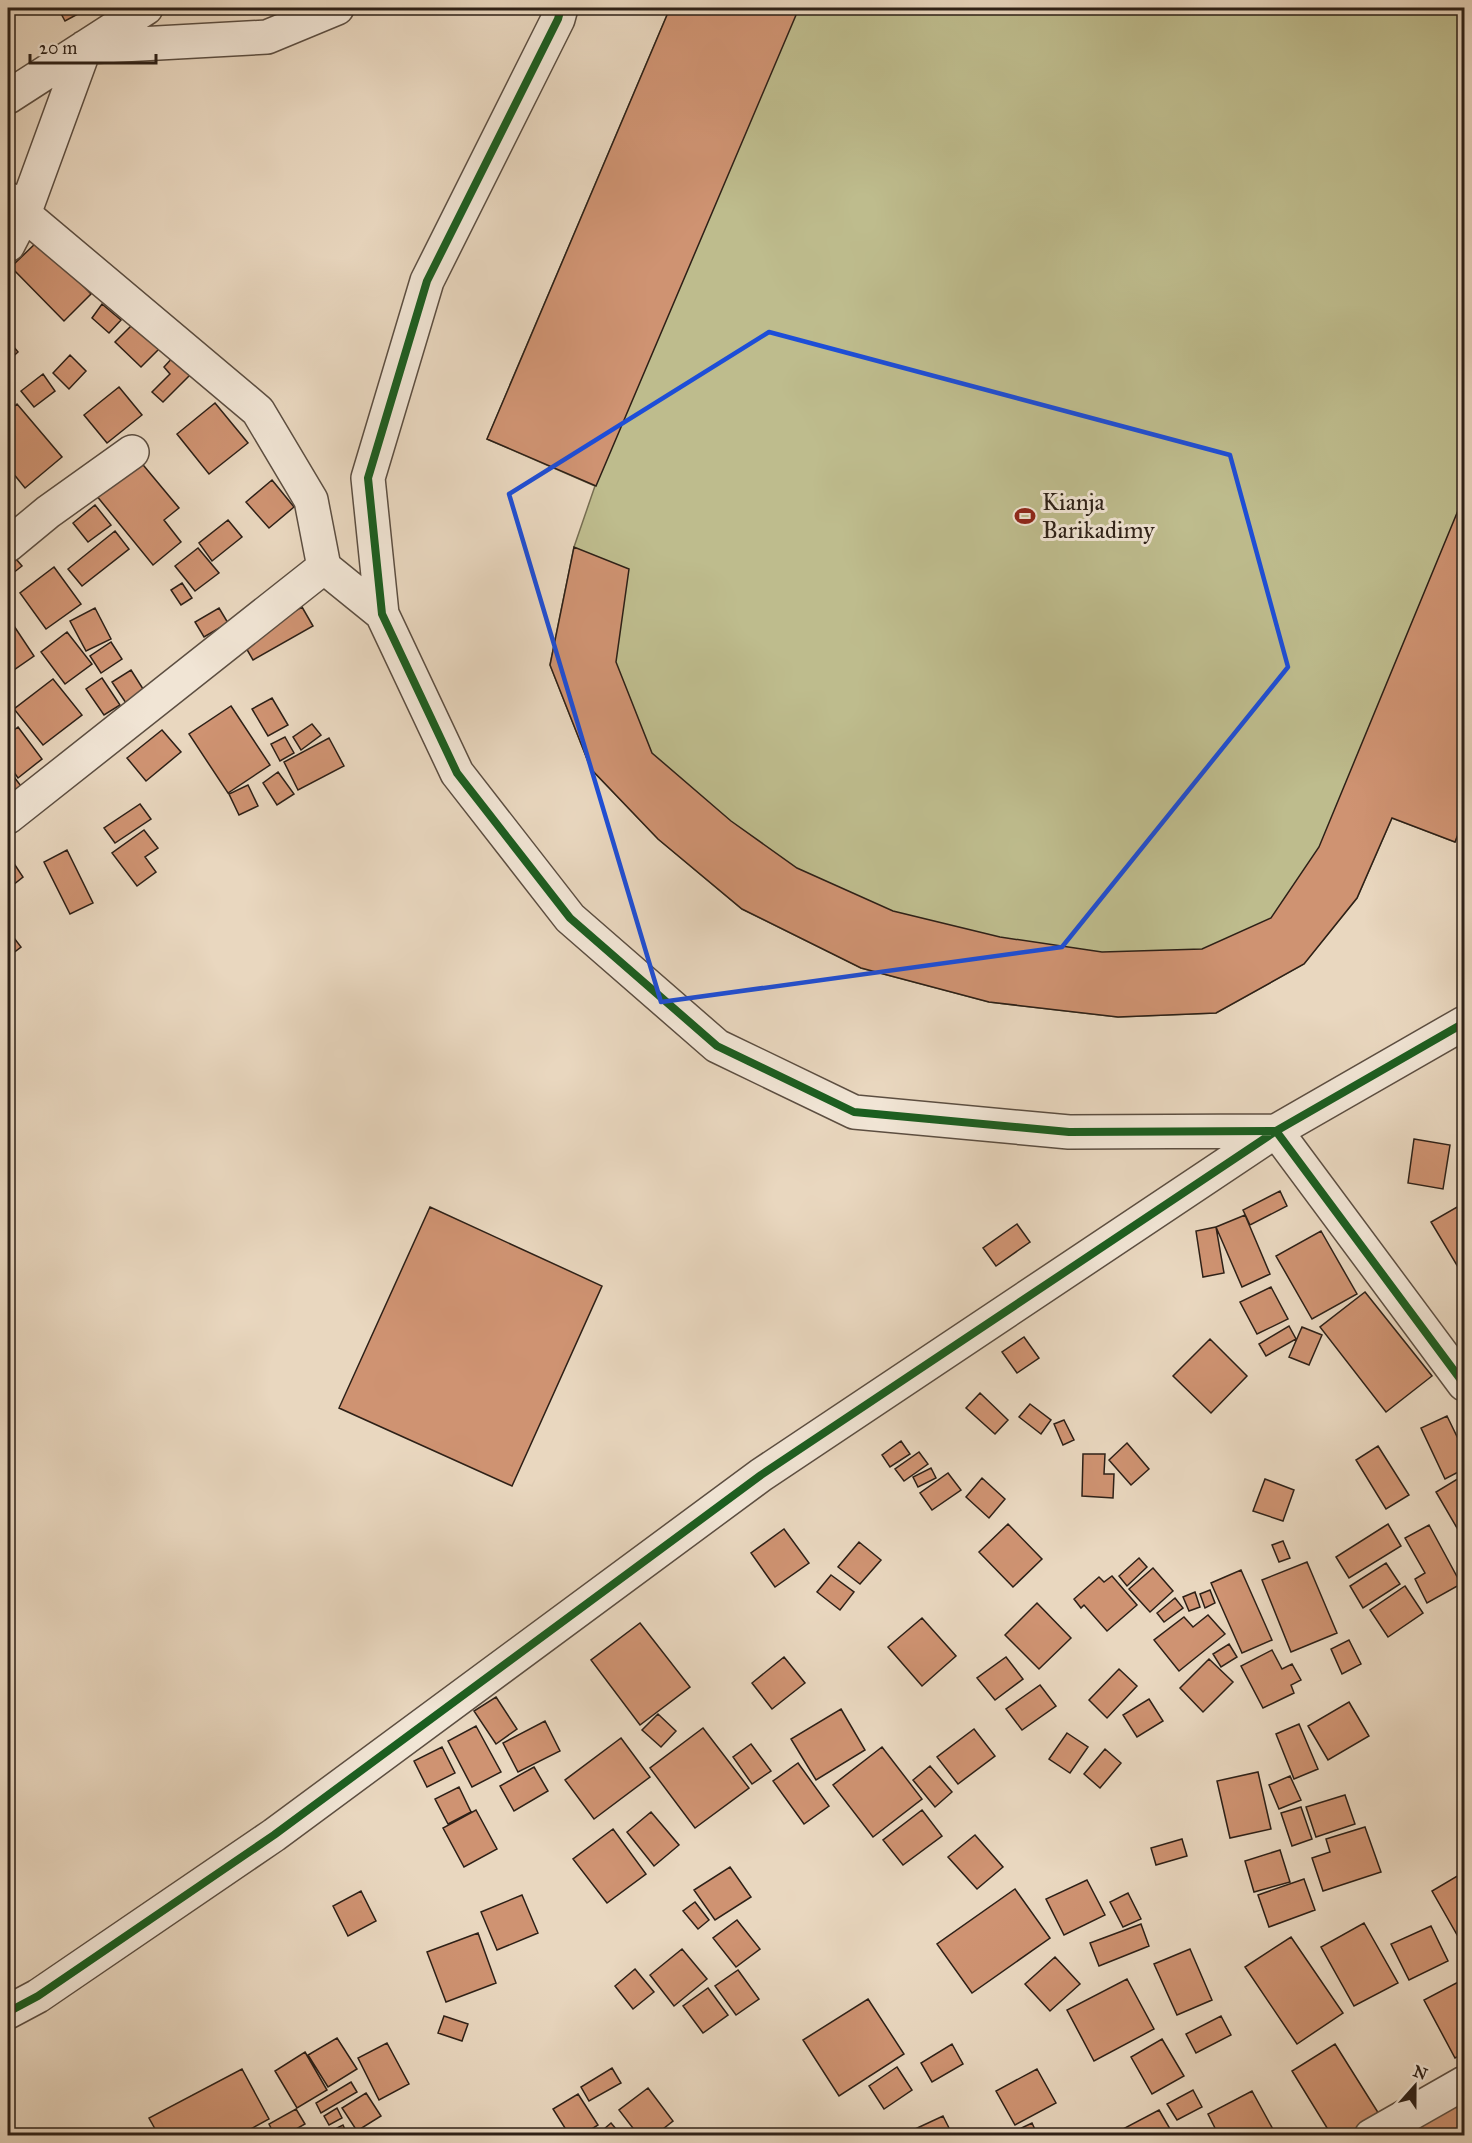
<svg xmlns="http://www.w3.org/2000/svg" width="1472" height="2143" viewBox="0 0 1472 2143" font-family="'IM FELL Great Primer',serif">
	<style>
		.green { fill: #bebc8d; stroke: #766e52; stroke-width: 1.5 }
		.building { fill: #cf9372; stroke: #2d2017; stroke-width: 1.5 }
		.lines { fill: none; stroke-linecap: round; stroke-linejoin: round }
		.minor-casing { stroke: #5c4e41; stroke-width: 36 }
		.minor { stroke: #f1e5d5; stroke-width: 33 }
		.cycleway-casing { stroke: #f1e5d5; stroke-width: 11 }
		.cycleway { stroke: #1b5e20; stroke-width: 8 }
		.marked { fill: none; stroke: #1d4ed8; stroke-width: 4.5; stroke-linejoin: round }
		.labels { text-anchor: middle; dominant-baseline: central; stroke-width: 6; stroke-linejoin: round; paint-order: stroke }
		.poi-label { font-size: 24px; fill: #2d2017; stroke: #f1e5d5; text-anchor: start }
	</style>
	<rect width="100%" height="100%" fill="#e9d7bf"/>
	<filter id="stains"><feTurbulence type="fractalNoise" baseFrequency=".00333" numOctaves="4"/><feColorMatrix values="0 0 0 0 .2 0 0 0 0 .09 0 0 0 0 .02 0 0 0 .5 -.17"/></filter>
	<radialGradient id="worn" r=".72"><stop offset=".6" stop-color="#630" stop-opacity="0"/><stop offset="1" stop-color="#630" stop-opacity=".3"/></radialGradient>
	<path class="green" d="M670,8H1464V819L1455,842L1392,818L1357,898L1304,964L1216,1013L1118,1017L989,1002L861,968L742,909L658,839L591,769L550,665L574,547L595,486L487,439Z"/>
	<path class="building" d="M58,8H89L65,21Z
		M670,8H799L596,486L487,439Z
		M39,240L91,294L64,321L11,267Z
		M102,304L121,320L109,333L92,318Z
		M133,324L159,349L141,367L115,342Z
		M8,340L18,352L8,361Z
		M70,355L86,371L69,389L53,373Z
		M175,355L192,373L163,402L152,392L170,374L164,367Z
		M43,374L55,391L34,407L21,391Z
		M119,387L142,415L107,443L84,415Z
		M215,403L248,443L209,474L177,434Z
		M17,404L62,457L25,488L8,467V412Z
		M139,460L179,508L164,520L181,542L153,565L96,495Z
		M272,480L294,507L269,528L246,502Z
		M1464,496V819L1455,842L1392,818L1357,898L1304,964L1216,1013L1118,1017L989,1002L861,968L742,909L658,839L591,769L550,665L574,547L629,569L616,662L652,753L731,821L797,868L893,911L1000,937L1102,952L1202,949L1271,918L1319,847Z
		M95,505L111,525L88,542L73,523Z
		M228,520L242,537L212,561L199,543Z
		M115,531L129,549L82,586L68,569Z
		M198,548L219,573L195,591L175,566Z
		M10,552L22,566L8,577V554Z
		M54,567L81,604L46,629L20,593Z
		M182,583L192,598L181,605L171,590Z
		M302,607L313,626L253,660L242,641Z
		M95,608L111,639L86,651L70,621Z
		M219,608L228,623L204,637L195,622Z
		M14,626L34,656L8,674V631Z
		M67,632L92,664L65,684L41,652Z
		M111,642L122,659L101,673L90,656Z
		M131,670L145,692L126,703L112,682Z
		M102,678L120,705L104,715L86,689Z
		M53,679L82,715L43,745L14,709Z
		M272,698L288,725L268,736L252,709Z
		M231,706L270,765L228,793L189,734Z
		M312,724L321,735L301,750L293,737Z
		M18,727L42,759L18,778L8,764V735Z
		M162,730L181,752L146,781L127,758Z
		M285,737L294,753L280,761L271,744Z
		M329,738L344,766L298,790L284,762Z
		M8,769L21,786L8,796Z
		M278,772L294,794L277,805L263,783Z
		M248,785L258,806L239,815L229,794Z
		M140,804L151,819L115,843L104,828Z
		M144,830L158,848L145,857L156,872L137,886L112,853Z
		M67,850L93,903L70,914L44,862Z
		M11,859L23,877L8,889V861Z
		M8,930L21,947L8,957Z
		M1414,1139L1450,1145L1443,1189L1408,1183Z
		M1280,1191L1287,1206L1250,1225L1243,1210Z
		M1464,1203V1277L1431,1222Z
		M430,1207L602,1286L512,1486L339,1408Z
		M1245,1215L1270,1274L1242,1287L1216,1227Z
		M1017,1224L1030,1242L996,1266L983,1248Z
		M1216,1227L1224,1273L1203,1277L1196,1231Z
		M1321,1231L1357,1294L1312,1319L1276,1256Z
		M1271,1287L1288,1319L1257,1334L1240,1302Z
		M1365,1292L1432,1376L1386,1412L1320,1327Z
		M1289,1326L1296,1339L1266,1356L1259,1344Z
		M1302,1327L1322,1335L1309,1365L1289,1357Z
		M1024,1337L1039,1358L1017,1373L1002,1352Z
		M1210,1339L1247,1376L1211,1413L1173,1376Z
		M980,1393L1008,1420L995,1434L966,1408Z
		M1030,1404L1051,1420L1041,1434L1019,1417Z
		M1447,1416L1464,1451V1469L1445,1479L1421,1428Z
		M1064,1420L1074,1440L1063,1445L1054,1424Z
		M901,1441L910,1454L890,1467L882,1455Z
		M1127,1443L1149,1469L1131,1485L1109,1460Z
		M1378,1446L1409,1495L1386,1509L1356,1460Z
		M919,1452L928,1464L904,1481L895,1469Z
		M1083,1454H1105L1104,1474H1114L1113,1498L1082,1496Z
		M931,1468L936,1478L918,1487L913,1477Z
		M948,1473L961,1490L932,1510L920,1493Z
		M1464,1475V1540L1436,1492Z
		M982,1478L1005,1499L989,1518L966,1497Z
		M1265,1479L1294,1490L1283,1521L1253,1511Z
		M1008,1524L1042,1559L1013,1587L979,1552Z
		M1388,1524L1401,1546L1349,1578L1336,1557Z
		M1429,1525L1461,1584L1427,1603L1415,1579L1425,1573L1405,1538Z
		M784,1529L809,1563L775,1587L751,1553Z
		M1283,1541L1290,1558L1279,1562L1272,1545Z
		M859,1542L881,1560L860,1584L838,1567Z
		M1139,1558L1147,1567L1127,1586L1119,1576Z
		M1307,1562L1337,1633L1291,1652L1262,1580Z
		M1386,1563L1400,1584L1363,1608L1350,1586Z
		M1153,1568L1173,1591L1150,1612L1129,1589Z
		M1241,1570L1272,1640L1242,1653L1211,1583Z
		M831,1575L854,1592L840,1610L817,1592Z
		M1112,1576L1137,1605L1107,1631L1084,1605L1081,1608L1074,1599L1099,1577L1104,1582Z
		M1405,1586L1423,1613L1388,1637L1370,1610Z
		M1210,1590L1215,1603L1205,1608L1200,1594Z
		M1195,1592L1200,1607L1189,1611L1183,1597Z
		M1175,1598L1183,1608L1164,1622L1157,1613Z
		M1037,1603L1071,1638L1039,1669L1005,1635Z
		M1208,1615L1225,1634L1179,1671L1154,1640L1184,1617L1193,1627Z
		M922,1618L956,1656L922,1686L888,1647Z
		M640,1623L690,1687L640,1725L591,1660Z
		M1349,1640L1361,1664L1342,1674L1331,1649Z
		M1229,1644L1237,1657L1221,1667L1213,1654Z
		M1272,1650L1282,1669L1292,1664L1301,1680L1291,1685L1294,1693L1263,1708L1241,1666Z
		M784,1657L805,1683L772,1709L752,1683Z
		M1006,1657L1023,1679L995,1700L977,1678Z
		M1209,1659L1233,1682L1203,1712L1180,1688Z
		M1119,1669L1137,1686L1107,1718L1089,1700Z
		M1040,1685L1056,1706L1022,1730L1006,1709Z
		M496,1697L517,1729L496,1744L474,1711Z
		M1149,1699L1163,1721L1137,1737L1123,1715Z
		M1349,1702L1369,1736L1328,1760L1308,1726Z
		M841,1709L865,1750L816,1780L791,1739Z
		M658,1714L676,1731L661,1747L642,1730Z
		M545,1721L560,1751L518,1772L503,1743Z
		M1299,1724L1318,1769L1294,1779L1276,1734Z
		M476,1726L501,1772L472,1787L448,1741Z
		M703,1728L749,1788L695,1828L650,1768Z
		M974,1729L995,1756L958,1784L937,1757Z
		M1067,1733L1088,1747L1070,1773L1049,1759Z
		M621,1738L650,1777L594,1819L565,1780Z
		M751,1744L771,1771L752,1784L733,1757Z
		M442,1747L455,1773L427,1787L414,1761Z
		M882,1747L922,1799L873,1837L833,1785Z
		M1105,1749L1121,1763L1100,1788L1084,1774Z
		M798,1763L829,1806L804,1824L773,1781Z
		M930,1766L952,1792L935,1807L913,1780Z
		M534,1767L548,1791L514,1811L500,1786Z
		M1258,1772L1271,1829L1230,1838L1217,1781Z
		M1290,1776L1301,1800L1279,1809L1269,1785Z
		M459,1787L471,1812L448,1824L435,1799Z
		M1345,1795L1355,1824L1316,1837L1306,1807Z
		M1301,1807L1312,1839L1292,1846L1281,1813Z
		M476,1810L497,1849L464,1867L443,1828Z
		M922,1810L942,1836L903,1865L883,1840Z
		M651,1812L679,1845L654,1866L627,1832Z
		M1365,1827L1381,1872L1323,1891L1312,1858L1330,1852L1326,1839Z
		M613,1829L646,1874L607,1903L573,1859Z
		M975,1835L1003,1867L977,1889L948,1857Z
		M1182,1839L1187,1856L1156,1865L1151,1848Z
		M1280,1850L1290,1882L1254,1892L1245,1861Z
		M730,1867L751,1897L715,1920L694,1890Z
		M1464,1872V1947L1432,1891Z
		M1304,1879L1315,1910L1269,1927L1258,1895Z
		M1087,1880L1105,1915L1064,1935L1046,1899Z
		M1015,1889L1050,1938L972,1993L937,1944Z
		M361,1891L376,1921L348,1936L333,1906Z
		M1128,1893L1141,1919L1123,1927L1110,1902Z
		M522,1895L538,1933L497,1950L481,1912Z
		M695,1902L709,1920L698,1929L683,1911Z
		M737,1920L760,1949L736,1967L713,1938Z
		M1364,1923L1398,1983L1354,2006L1321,1947Z
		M1141,1924L1149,1946L1099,1966L1090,1943Z
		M1431,1926L1448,1961L1409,1980L1391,1944Z
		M478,1933L496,1983L446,2002L427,1952Z
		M1291,1937L1343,2013L1297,2044L1245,1967Z
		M682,1949L707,1979L674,2006L650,1975Z
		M1190,1949L1212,2000L1177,2015L1154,1964Z
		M1055,1957L1080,1984L1050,2011L1025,1984Z
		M635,1969L654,1992L633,2009L615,1986Z
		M738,1970L759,1999L736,2015L715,1986Z
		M1127,1979L1154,2029L1094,2061L1067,2010Z
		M1464,1979V2053L1455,2058L1424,2000Z
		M708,1988L728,2015L703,2033L683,2006Z
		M868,1999L904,2054L839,2096L803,2040Z
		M444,2016L468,2024L462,2041L438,2033Z
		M1221,2016L1231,2035L1196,2053L1186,2034Z
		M337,2038L357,2069L328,2087L308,2055Z
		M1162,2039L1184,2076L1152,2094L1131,2057Z
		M387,2043L409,2084L379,2100L358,2058Z
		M952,2044L963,2064L932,2082L921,2063Z
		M1335,2044L1384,2122L1361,2136H1332L1292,2071Z
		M305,2052L327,2090L297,2108L275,2071Z
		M897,2067L912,2090L884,2109L869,2086Z
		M612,2068L621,2083L589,2101L581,2087Z
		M242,2069L269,2119L238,2136H159L149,2118Z
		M1037,2069L1056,2103L1015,2125L996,2091Z
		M351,2082L357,2092L321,2113L316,2103Z
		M648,2088L673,2121L654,2136H639L619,2110Z
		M1193,2090L1202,2107L1177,2120L1167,2104Z
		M1252,2091L1275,2133L1270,2136H1219L1208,2114Z
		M366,2093L381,2116L357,2131L342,2108Z
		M578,2094L598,2125L581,2136H570L553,2109Z
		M1453,2100L1464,2120V2136H1397Z
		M337,2108L342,2118L329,2125L324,2116Z
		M296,2109L305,2124L284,2136H275L269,2124Z
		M1159,2110L1173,2134L1124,2136L1121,2130Z
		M943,2116L953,2136H900Z
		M611,2123L622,2136H596Z
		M1032,2123L1038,2136H1005Z
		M343,2125L348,2136H325V2134Z"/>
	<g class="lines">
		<g class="minor-casing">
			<path id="minor" d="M561,8L558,19L427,281L368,478L382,614L457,773L570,918L717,1046L854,1112L1069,1132L1276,1131L1464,1384
				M8,97L146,8
				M8,245L24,214L10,200
				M8,545L48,512L132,452
				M324,567L382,614
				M8,817L324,567L311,500L258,411L24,214L85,47L267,37L337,8
				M8,2012L38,1996L274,1835L761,1475L1276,1131L1464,1023
				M1371,2136L1464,2083"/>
		</g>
		<use href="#minor" class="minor"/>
		<g class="cycleway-casing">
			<path id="cycleway" d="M561,8L558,19L427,281L368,478L382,614L457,773L570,918L717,1046L854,1112L1069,1132L1276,1131L1464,1384
				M8,2012L38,1996L274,1835L761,1475L1276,1131L1464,1023"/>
		</g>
		<use href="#cycleway" class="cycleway"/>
	</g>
	<path class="marked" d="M769,332L1230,455L1288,667L1062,947L661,1002L509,494Z"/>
	<defs>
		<g id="stadium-bare" transform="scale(1.62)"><path d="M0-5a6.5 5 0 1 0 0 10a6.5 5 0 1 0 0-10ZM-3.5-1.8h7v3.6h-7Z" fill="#8f2418" stroke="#f1e5d5" stroke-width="2.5" paint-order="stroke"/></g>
	</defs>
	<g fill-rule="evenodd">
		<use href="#stadium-bare" x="1025" y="516"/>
	</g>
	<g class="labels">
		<g class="poi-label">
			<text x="1042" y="502">Kianja<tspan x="1042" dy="28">Barikadimy</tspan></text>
		</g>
	</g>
	<rect width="1472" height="2143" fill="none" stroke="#e9d7bf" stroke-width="30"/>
	<rect x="9" y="9" width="1454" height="2125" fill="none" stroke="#2d2017" stroke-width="3"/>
	<rect x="15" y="15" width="1442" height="2113" fill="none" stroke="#2d2017" stroke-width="1.5"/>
	<g transform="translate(1415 2086) rotate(21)" stroke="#f1e5d5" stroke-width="4.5" paint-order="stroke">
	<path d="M0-4.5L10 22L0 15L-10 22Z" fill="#2d2017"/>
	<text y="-9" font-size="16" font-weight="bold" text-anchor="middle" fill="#2d2017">N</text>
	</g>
	<path d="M30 54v9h126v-9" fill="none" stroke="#2d2017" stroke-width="3"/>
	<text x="39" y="54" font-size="18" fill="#2d2017" stroke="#f1e5d5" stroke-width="4.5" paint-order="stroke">20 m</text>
	<rect width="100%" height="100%" filter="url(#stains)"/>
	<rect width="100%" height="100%" fill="url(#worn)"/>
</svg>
